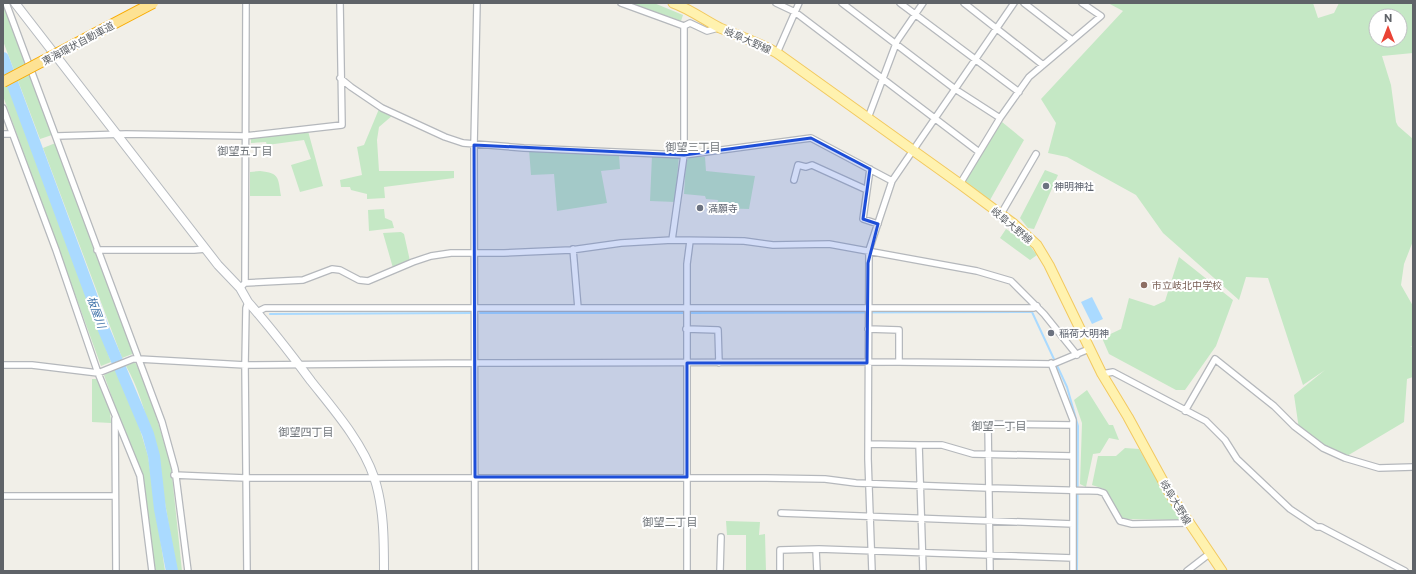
<svg xmlns="http://www.w3.org/2000/svg" width="1416" height="574" viewBox="0 0 1416 574" font-family="Commissioner,'Noto Sans JP',sans-serif">
	<style>
		.green { fill: #c5e8c5; fill-rule: evenodd }
		.water { fill: #aadaff }
		.lines { fill: none; stroke-linecap: round; stroke-linejoin: round }
		.stream { stroke: #aadaff; stroke-width: 2 }
		.river { stroke: #aadaff; stroke-width: 12 }
		.street-casing { stroke: #b5b8bc; stroke-width: 8 }
		.secondary-casing { stroke: #b6babf; stroke-width: 10 }
		.primary-casing { stroke: #f2c960; stroke-width: 11 }
		.street { stroke: #fff; stroke-width: 5.5 }
		.secondary { stroke: #fff; stroke-width: 8 }
		.primary { stroke: #fff2af; stroke-width: 9 }
		.highway-bridge-casing { stroke: #f9ab00; stroke-width: 12; stroke-linecap: butt }
		.highway-bridge { stroke: #fde293; stroke-width: 10 }
		.marked { fill: #1d4ed8; fill-opacity: 0.2; stroke: #1d4ed8; stroke-width: 3; stroke-linejoin: round }
		.worship-dot { fill: #6b7280; stroke: #fff; stroke-width: 1.5 }
		.education-dot { fill: #8d6e63; stroke: #fff; stroke-width: 1.5 }
		.labels { text-anchor: middle; dominant-baseline: central; stroke-width: 4; stroke-linejoin: round; paint-order: stroke }
		.street-label { font-size: 10px; fill: #5f6368; stroke: #fff }
		.worship-label { font-size: 10px; fill: #5b616d; stroke: #fff; text-anchor: start }
		.education-label { font-size: 10px; fill: #785e54; stroke: #fff; text-anchor: start }
		.neighbourhood-label { font-size: 11px; fill: #70757a; stroke: #fff }
		.water-label { font-size: 11px; font-style: italic; fill: #4174aa; stroke: #fff }
	</style>
	<rect width="100%" height="100%" fill="#f1efe8"/>
	<path class="green" d="M629,3H654L683,15L681,21Z
		M1108,3H1313L1318,18L1334,13L1339,3H1413V53L1382,56L1391,85L1396,122L1398,126L1413,139V241L1404,264L1401,285L1413,306V346H1410L1413,347V377L1407,379L1404,422L1347,456L1334,451L1299,429L1294,395L1325,370L1303,385L1268,278L1246,277L1239,300L1163,233L1136,195L1067,157L1048,153L1056,123L1041,99L1123,11ZM1376,16H1400V40H1376Z
		M5,5L55,134L40,139L3,41V6Z
		M3,66L111,362L101,366L3,96Z
		M379,109L393,115L379,127L377,140L379,171H454V178L384,187L385,198L367,199V194L351,190L350,187H341L340,180L362,175L357,147L364,145Z
		M1002,122L1024,140L990,200L964,181Z
		M308,131L323,186L300,192L291,165L311,159L304,140L267,145L266,142L251,143V138Z
		M58,142L97,255L135,353L122,358L43,148Z
		M529,150L619,155L620,169L601,171L607,203L557,211L554,174L531,175Z
		M652,155L679,156L675,202L650,201Z
		M691,156L705,157L706,171L755,176L749,209L717,208L718,200L706,199L705,196L684,194L686,161Z
		M1045,170L1058,175L1034,229L1028,228L1020,218Z
		M260,171C280,173 278,178 281,196H250V172Z
		M384,209L385,218L392,221L394,228L369,231L368,210Z
		M1006,229L1027,242L1037,255L1030,260L1000,238Z
		M401,232L404,234L410,261L393,268L383,233Z
		M1179,257L1233,300L1216,346L1185,390H1176L1109,354L1102,338L1121,329L1129,298L1154,306L1165,301Z
		M135,362L148,389L171,466L182,571H176C169,525 162,480 151,435C145,411 138,387 126,366Z
		M115,370L138,423L148,456L165,571H155L141,479L104,375Z
		M92,379H97L110,411L111,423L92,422Z
		M1087,390L1109,425H1113L1119,440L1109,438L1100,453L1093,454L1086,487L1080,484L1082,423L1074,400Z
		M1125,448L1139,449L1182,520L1121,519L1104,489L1092,485L1098,456H1116Z
		M726,521L760,522L759,535L765,534L766,571H746V535H727Z"/>
	<path class="water" d="M1092,297L1103,319L1092,324L1081,302Z"/>
	<g class="lines">
		<path class="stream" d="M480,313H683
			M691,313L1032,312L1067,387L1078,426L1077,571
			M270,314L471,313"/>
		<path class="river" d="M3,58L104,330L148,434L154,456L160,509L172,571"/>
		<g class="street-casing">
			<path id="street" d="M6,3L162,422L175,469L188,571
				M621,3L684,26
				M776,3L795,12L979,152
				M842,3L955,89L1000,118
				M900,3L1019,92
				M964,3L1043,65
				M1024,3L1072,40
				M777,53L799,3
				M340,78L351,87L382,108L445,137L463,143L524,148L684,155L811,138L892,181
				M3,108L56,250L98,373L140,476L152,571
				M868,118L897,41L923,3
				M3,134H12
				M57,136L126,134L245,136L342,125L340,3
				M870,169L863,219L878,224
				M794,180L798,165L806,167L812,165L867,190
				M960,184L1000,118L1029,77L1101,16L1082,3
				M1001,214L1036,154
				M672,240L684,155V26L690,23L707,31L718,28
				M573,249L578,308
				M97,250H194L206,249
				M245,283L246,3
				M240,288L245,283L303,280L332,269L340,270L359,280L368,281L413,262L431,256L451,253H504L571,250L621,243L672,240L744,241L773,245L829,244L977,271L1011,281L1044,314L1077,355
				M257,312L265,308H1034L1037,306
				M686,329L718,330L719,363
				M868,329L899,330V362
				M1051,363L1073,420V571
				M3,365H32L98,373L133,359H139L245,365L475,363L899,362L1053,364L1089,349
				M1102,374L1113,372L1206,421L1225,440L1237,459L1290,509L1317,527H1321L1405,571
				M1185,411L1215,359L1274,406L1294,426L1323,448L1345,458L1379,468L1413,467
				M115,419L116,571
				M868,444L919,445
				M174,475L245,478H766L825,479L856,483L988,488L1098,491L1104,493L1120,521L1132,524L1188,523
				M3,496H115
				M781,513L1073,524
				M816,550L817,571
				M247,571L245,365L246,308L248,302
				M475,571L474,145L477,3
				M687,571V264L690,241
				M720,571L721,537
				M780,571V550L819,549L1073,558
				M872,571L868,459L869,250L892,181L1014,3
				M923,571L919,445H942L973,454L1073,456
				M990,571L988,424L1073,425
				M1187,571L1209,554"/>
		</g>
		<g class="secondary-casing">
			<path id="secondary" d="M15,3L218,265L240,288L248,302C270,327 291,354 311,381C334,410 362,442 374,477C384,507 384,540 384,571"/>
		</g>
		<g class="primary-casing">
			<path id="primary" d="M673,3C690,9 704,20 720,28C739,36 758,42 777,53L960,184L1014,224L1037,245L1049,265L1102,374L1128,417L1170,494L1222,571"/>
		</g>
		<use href="#street" class="street"/>
		<use href="#secondary" class="secondary"/>
		<use href="#primary" class="primary"/>
		<g class="highway-bridge-casing">
			<path id="highway-bridge" d="M3,82L153,3"/>
		</g>
		<use href="#highway-bridge" class="highway-bridge"/>
	</g>
	<path class="marked" d="M811,138L870,169L863,219L878,224L868,263L867,363H687V477H475L474,145L684,155Z"/>
	<g class="worship-dot">
		<circle cx="1046" cy="186" r="4"/>
		<circle cx="700" cy="208" r="4"/>
		<circle cx="1051" cy="333" r="4"/>
	</g>
	<circle class="education-dot" cx="1144" cy="285" r="4"/>
	<g class="labels">
		<g class="street-label">
			<text transform="translate(748 40) rotate(24)">岐阜大野線</text>
			<text transform="translate(78 43) rotate(-28)">東海環状自動車道</text>
			<text transform="translate(1012 225) rotate(40)">岐阜大野線</text>
			<text transform="translate(1176 502) rotate(59)">岐阜大野線</text>
		</g>
		<g class="worship-label">
			<text x="1054" y="186">神明神社</text>
			<text x="708" y="208">満願寺</text>
			<text x="1059" y="333">稲荷大明神</text>
		</g>
		<g class="education-label">
			<text x="1152" y="285">市立岐北中学校</text>
		</g>
		<g class="neighbourhood-label">
			<text x="693" y="146">御望三丁目</text>
			<text x="245" y="150">御望五丁目</text>
			<text x="999" y="425">御望一丁目</text>
			<text x="306" y="431">御望四丁目</text>
			<text x="670" y="521">御望二丁目</text>
		</g>
		<g class="water-label">
			<text transform="translate(97 312) rotate(70)">板屋川</text>
		</g>
	</g>
	<rect width="1416" height="574" fill="none" stroke="#5f6368" stroke-width="8"/>
	<g transform="translate(1388 28)"><circle r="19" fill="#ffffff" stroke="#bfc1c3"/>
	<path d="M0-3L7 15L0 10L-7 15Z" fill="#ea4335"/>
	<text y="-6" font-size="11" font-weight="bold" text-anchor="middle" fill="#5f6368">N</text>
	</g>
</svg>
